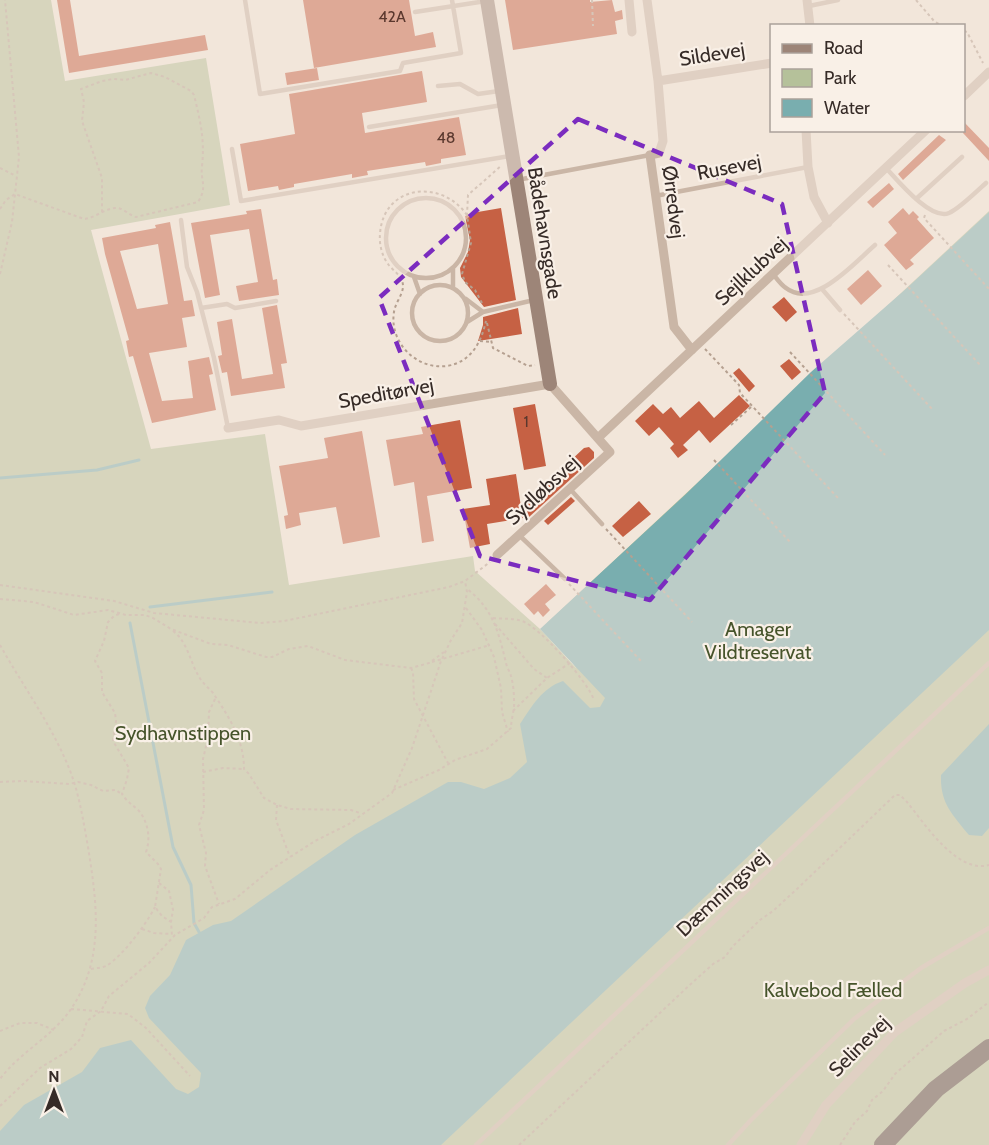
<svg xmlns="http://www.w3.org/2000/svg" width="989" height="1145" viewBox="0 0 989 1145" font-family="Cabin,sans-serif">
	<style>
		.green { fill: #b5c19a }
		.water { fill: #79aeaf }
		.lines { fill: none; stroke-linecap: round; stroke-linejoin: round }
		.stream { stroke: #79aeaf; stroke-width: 3 }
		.building { fill: #c66144; fill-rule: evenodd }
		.path { stroke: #b5a090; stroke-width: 2; stroke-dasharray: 3 3; stroke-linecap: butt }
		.lane { stroke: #cab6a6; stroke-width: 4.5 }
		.street { stroke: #cab6a6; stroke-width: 9 }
		.secondary { stroke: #9d8578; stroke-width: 14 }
		.highway { stroke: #57453e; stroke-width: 18 }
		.marked { fill: none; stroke: #7b2cbf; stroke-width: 4.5; stroke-dasharray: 12 8; stroke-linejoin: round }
		.labels { text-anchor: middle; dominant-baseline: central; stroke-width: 4.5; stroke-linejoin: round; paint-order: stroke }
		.number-label { font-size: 16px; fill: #5a382e }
		.street-label { font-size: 20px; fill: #362b27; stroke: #f9f0e7 }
		.park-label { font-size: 20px; fill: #46542b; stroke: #f9f0e7 }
	</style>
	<rect width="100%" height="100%" fill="#f2e6da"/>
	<path class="green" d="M0,0H51L65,81L206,58L230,205L91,230L151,449L265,434L289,585L473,556L475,571L540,629L576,668L547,623L989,211V1145H0Z"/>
	<path class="water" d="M989,212V630L441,1145H0V1131L24,1105L82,1072L100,1048L131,1040L176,1089L188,1094L199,1087L201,1073L149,1018L145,1008L150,996L170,975L186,940L213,925L231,921L355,835L448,782H461L484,789L510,778L527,762L520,724C532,706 542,688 563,681L590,708L600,707L605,698L540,629L685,495L811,372L907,288Z
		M989,724V828L982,836L969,835C952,814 940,803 941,775Z"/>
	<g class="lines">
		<path class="stream" d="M0,478L97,470L139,460
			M150,607L272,592
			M130,623L173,847L191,885L194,923L199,932"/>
	</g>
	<path class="building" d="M57,0H70L79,56L205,35L208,50L69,73Z
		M303,0H409L415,36L433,32L436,47L314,68Z
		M505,0H590V2L612,0L615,12L622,10L623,19L615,21L617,34L513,50Z
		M317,68L319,80L287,85L285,73Z
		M422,71L427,102L362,113L365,133L459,117L466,155L441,159V163L426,166L425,162L367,171L368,175L352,178V174L294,184V187L279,190L278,186L248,191L240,144L295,134L289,94Z
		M963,121L989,148V161L963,133Z
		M939,135L946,140L903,180L898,174Z
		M889,183L894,189L873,208L867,202Z
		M501,208L516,300L484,307L461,277L460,268L468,252L470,240L465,216L472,213Z
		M903,208L909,215L913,211L919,217L917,219L934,238L910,260L914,264L906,270L884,245L897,233L888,222Z
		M261,209L273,280L277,279L279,295L239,301L236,286L258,282L249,229L210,235L220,295L205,298L191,223L247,214L246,211Z
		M170,222L184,301L192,300L195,316L182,318L187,347L149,353L162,401L193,398L188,361L209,357L213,374L209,375L216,410L152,423L133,356L129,357L126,341L129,340L105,254L102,238L156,228L155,225ZM158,244L168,304L137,309L120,251Z
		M868,270L882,286L861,305L847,289Z
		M784,297L797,312L786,322L772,307Z
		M277,305L287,363L281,364L285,388L231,396L227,372L222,373L218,356L222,355L217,322L232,319L242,379L273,374L262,308Z
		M518,308L522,334L478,341L483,325V317Z
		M789,359L801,372L792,380L780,366Z
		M739,368L755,386L749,392L733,373Z
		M739,395L750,406L710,443L699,430L683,445L688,450L678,458L670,448L674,444L659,427L649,436L635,421L653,404L663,414L671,407L680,418L699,401L714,418Z
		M535,404L546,466L524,470L513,408Z
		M460,420L472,488L427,496L434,541L422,543L414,482L394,486L386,440L423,434L421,427Z
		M362,431L380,537L343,544L336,507L299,513L301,525L286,529L284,516L288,515L279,466L328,458L324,438Z
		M589,447L594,452V458L529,517L487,524L490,544L470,548L463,509L490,505L486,479L516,474L521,507L584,448Z
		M571,497L575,501L548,525L544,521Z
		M639,501L651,514L623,537L612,526Z
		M546,584L556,595L545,604L550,610L543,617L538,611L534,615L524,604Z"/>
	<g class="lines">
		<path class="path" d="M592,0L593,26
			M916,0L934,21L942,26
			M964,31L967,32L983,63
			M0,168L16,176
			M0,209L6,200L15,194L84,219C96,218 106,207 118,208C124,209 129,215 136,217L198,202C208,187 200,180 202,166C205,139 200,120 194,95L191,91L165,77L151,73L125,80L113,79L102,81L81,89L84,102L82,121L102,178V213
			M467,215C441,178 383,185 380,234C379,244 382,256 388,264C393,271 403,276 403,286C403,295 395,303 394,312C389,342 416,370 447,366C471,362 481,343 486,321
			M925,215L924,218L989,289
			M888,265L980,365
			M0,274L12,222L19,157L5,0
			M482,303L475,290L465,282L462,274L471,243L467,215L468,195L502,165
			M844,314L932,409
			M487,323L493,348L528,366L535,365
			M480,341L491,342
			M705,349L739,385L740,393L838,498
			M790,352L885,455
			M731,425L752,406
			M714,460L790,542
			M606,529L692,622
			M569,584L641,661
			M0,585L114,601L154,613L260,623L284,621L449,587L465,581L490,562
			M0,599L34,602L74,615L108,610L126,615H145L153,618L171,629L211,644L228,645L266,657H272L289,649L308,646L345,660L411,668L429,663L444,652
			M466,608L482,630L494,657L501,688L502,712L508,732
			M119,614L114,616L108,622L104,641L95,661L102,673V692L115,713L116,721L113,741L129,768L127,779L122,794C126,801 133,805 139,811C148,822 151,838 146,852L158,864L161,869L155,907L162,916L171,922L172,936
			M493,618C503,619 513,618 522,621C540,627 588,682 594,700
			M495,624L534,669L547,678
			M173,631C187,641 190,661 198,675C202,683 208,687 213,693C229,717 244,740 244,769L249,774L264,798L277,805L291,809L351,810L360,813
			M0,645C23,686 51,724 69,768C79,793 83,819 88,847C97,903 105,959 71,1009C52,1037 20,1052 0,1079
			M432,662L490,645
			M411,668L413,672L414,699L448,763
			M215,699L209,712L208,738L203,759L204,810L199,825L206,853L205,866L219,904
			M513,711L547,678L570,663
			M203,772L223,768L244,769
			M0,782L23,781L69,784L78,782L91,785L103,791L116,790L120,793
			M393,790L439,770L455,760L487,749L511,728C511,719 515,709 514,700C514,692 513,683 511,676C510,672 507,668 506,663C499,634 493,608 467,589
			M277,805L276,820L290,857
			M159,883L169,891L173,910L171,922
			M142,929L154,933L171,934
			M91,969C96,968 101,968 106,966C122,957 147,923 155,907
			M71,1009L128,1014L146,1028L190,1076
			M0,1031L20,1023H37L54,1030
			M0,1106L40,1068L71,1049L82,1037L87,1021L101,1011L109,996L149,963L175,935L204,918L212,907L235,899L270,870L315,841L349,824L392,793L412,748L441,661L451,640L462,623L467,592L465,581
			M519,1145L694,981L713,964L725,957L733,946L760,920L773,911L798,888L895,795H900L907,802C925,824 957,874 989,865
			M840,1145L855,1122L867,1111L872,1100L883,1091L895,1074L944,1031L967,1019L989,1002"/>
		<path class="lane" d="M245,0L260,94L400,71L403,63L461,53L452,0
			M809,6L838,0
			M415,12L486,1
			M438,86L460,84L478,94L499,91
			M369,127L502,105
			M232,149L241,201L510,156
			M886,168C898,181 931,221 949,213C959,209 978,190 986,183
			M517,180L650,155
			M655,196L808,167
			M386 238a40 40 0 1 1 80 0a40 40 0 1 1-80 0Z
			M916,199L962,157
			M181,220L187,267L197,292L214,358L228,428
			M453,268V288
			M773,274C777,279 781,285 786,288C814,310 855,262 875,245
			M414,277L420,294
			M412 313a28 28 0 1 1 56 0a28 28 0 1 1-56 0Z
			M822,289L840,310
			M466,299L483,312
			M201,308L227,304L235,308L276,301
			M467,322L483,312L534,300
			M570,489L602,524
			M519,535L565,579
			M476,1145L989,663
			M728,1145L751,1120L854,1019L921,968L989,928"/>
		<path class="street" d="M629,0L632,32
			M647,0L658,81L663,141L659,153L650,155L674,327L692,350
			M807,0L810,26
			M658,81L772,63
			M964,96L989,72
			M806,130L808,167L814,197L828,223
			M228,428L279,420L301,426L550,384L610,452L497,555
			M599,437L926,130
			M801,1145L826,1105L895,1032L965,983L989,970"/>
		<path class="secondary" d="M487,0L550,384"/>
		<path class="highway" d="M883,1145L936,1089L989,1048"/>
	</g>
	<path d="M0 0H989V1145H0ZM578,119L782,204L825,393L650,600L480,556L379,298Z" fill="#f2e6da" fill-opacity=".55" fill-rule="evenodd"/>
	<path class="marked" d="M578,119L782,204L825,393L650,600L480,556L379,298Z"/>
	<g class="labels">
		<g class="number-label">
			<text x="392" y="16">42A</text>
			<text x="446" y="137">48</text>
			<text x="526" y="421">1</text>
		</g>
		<g class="street-label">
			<text transform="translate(712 54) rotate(-9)">Sildevej</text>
			<text transform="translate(729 167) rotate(-11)">Rusevej</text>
			<text transform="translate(674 202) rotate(83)">Ørredvej</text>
			<text transform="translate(545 233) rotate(81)">Bådehavnsgade</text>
			<text transform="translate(751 271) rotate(-43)">Sejlklubvej</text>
			<text transform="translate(386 393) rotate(-10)">Speditørvej</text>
			<text transform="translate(542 490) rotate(-43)">Sydløbsvej</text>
			<text transform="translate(722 893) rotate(-43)">Dæmningsvej</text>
			<text transform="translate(859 1046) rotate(-45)">Selinevej</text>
		</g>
		<g class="park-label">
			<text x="758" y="629">Amager<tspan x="758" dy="23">Vildtreservat</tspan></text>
			<text x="183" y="733">Sydhavnstippen</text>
			<text x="833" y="990">Kalvebod Fælled</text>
		</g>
	</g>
	<rect x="770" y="24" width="195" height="108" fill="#f9f0e7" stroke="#aba19a" stroke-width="1.5"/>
	<rect x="782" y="44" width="30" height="9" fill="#9d8578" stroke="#aba19a" stroke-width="1.5"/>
	<text x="824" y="54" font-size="18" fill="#362b27">Road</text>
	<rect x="782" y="69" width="30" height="18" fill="#b5c19a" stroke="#aba19a" stroke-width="1.5"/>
	<text x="824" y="84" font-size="18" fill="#362b27">Park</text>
	<rect x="782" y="99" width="30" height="18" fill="#79aeaf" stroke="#aba19a" stroke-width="1.5"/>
	<text x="824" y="114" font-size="18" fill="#362b27">Water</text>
	<g transform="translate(54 1091)" stroke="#f9f0e7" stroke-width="4.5" paint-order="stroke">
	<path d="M0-4.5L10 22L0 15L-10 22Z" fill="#362b27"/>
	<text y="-9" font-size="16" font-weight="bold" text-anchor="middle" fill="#362b27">N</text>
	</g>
</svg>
